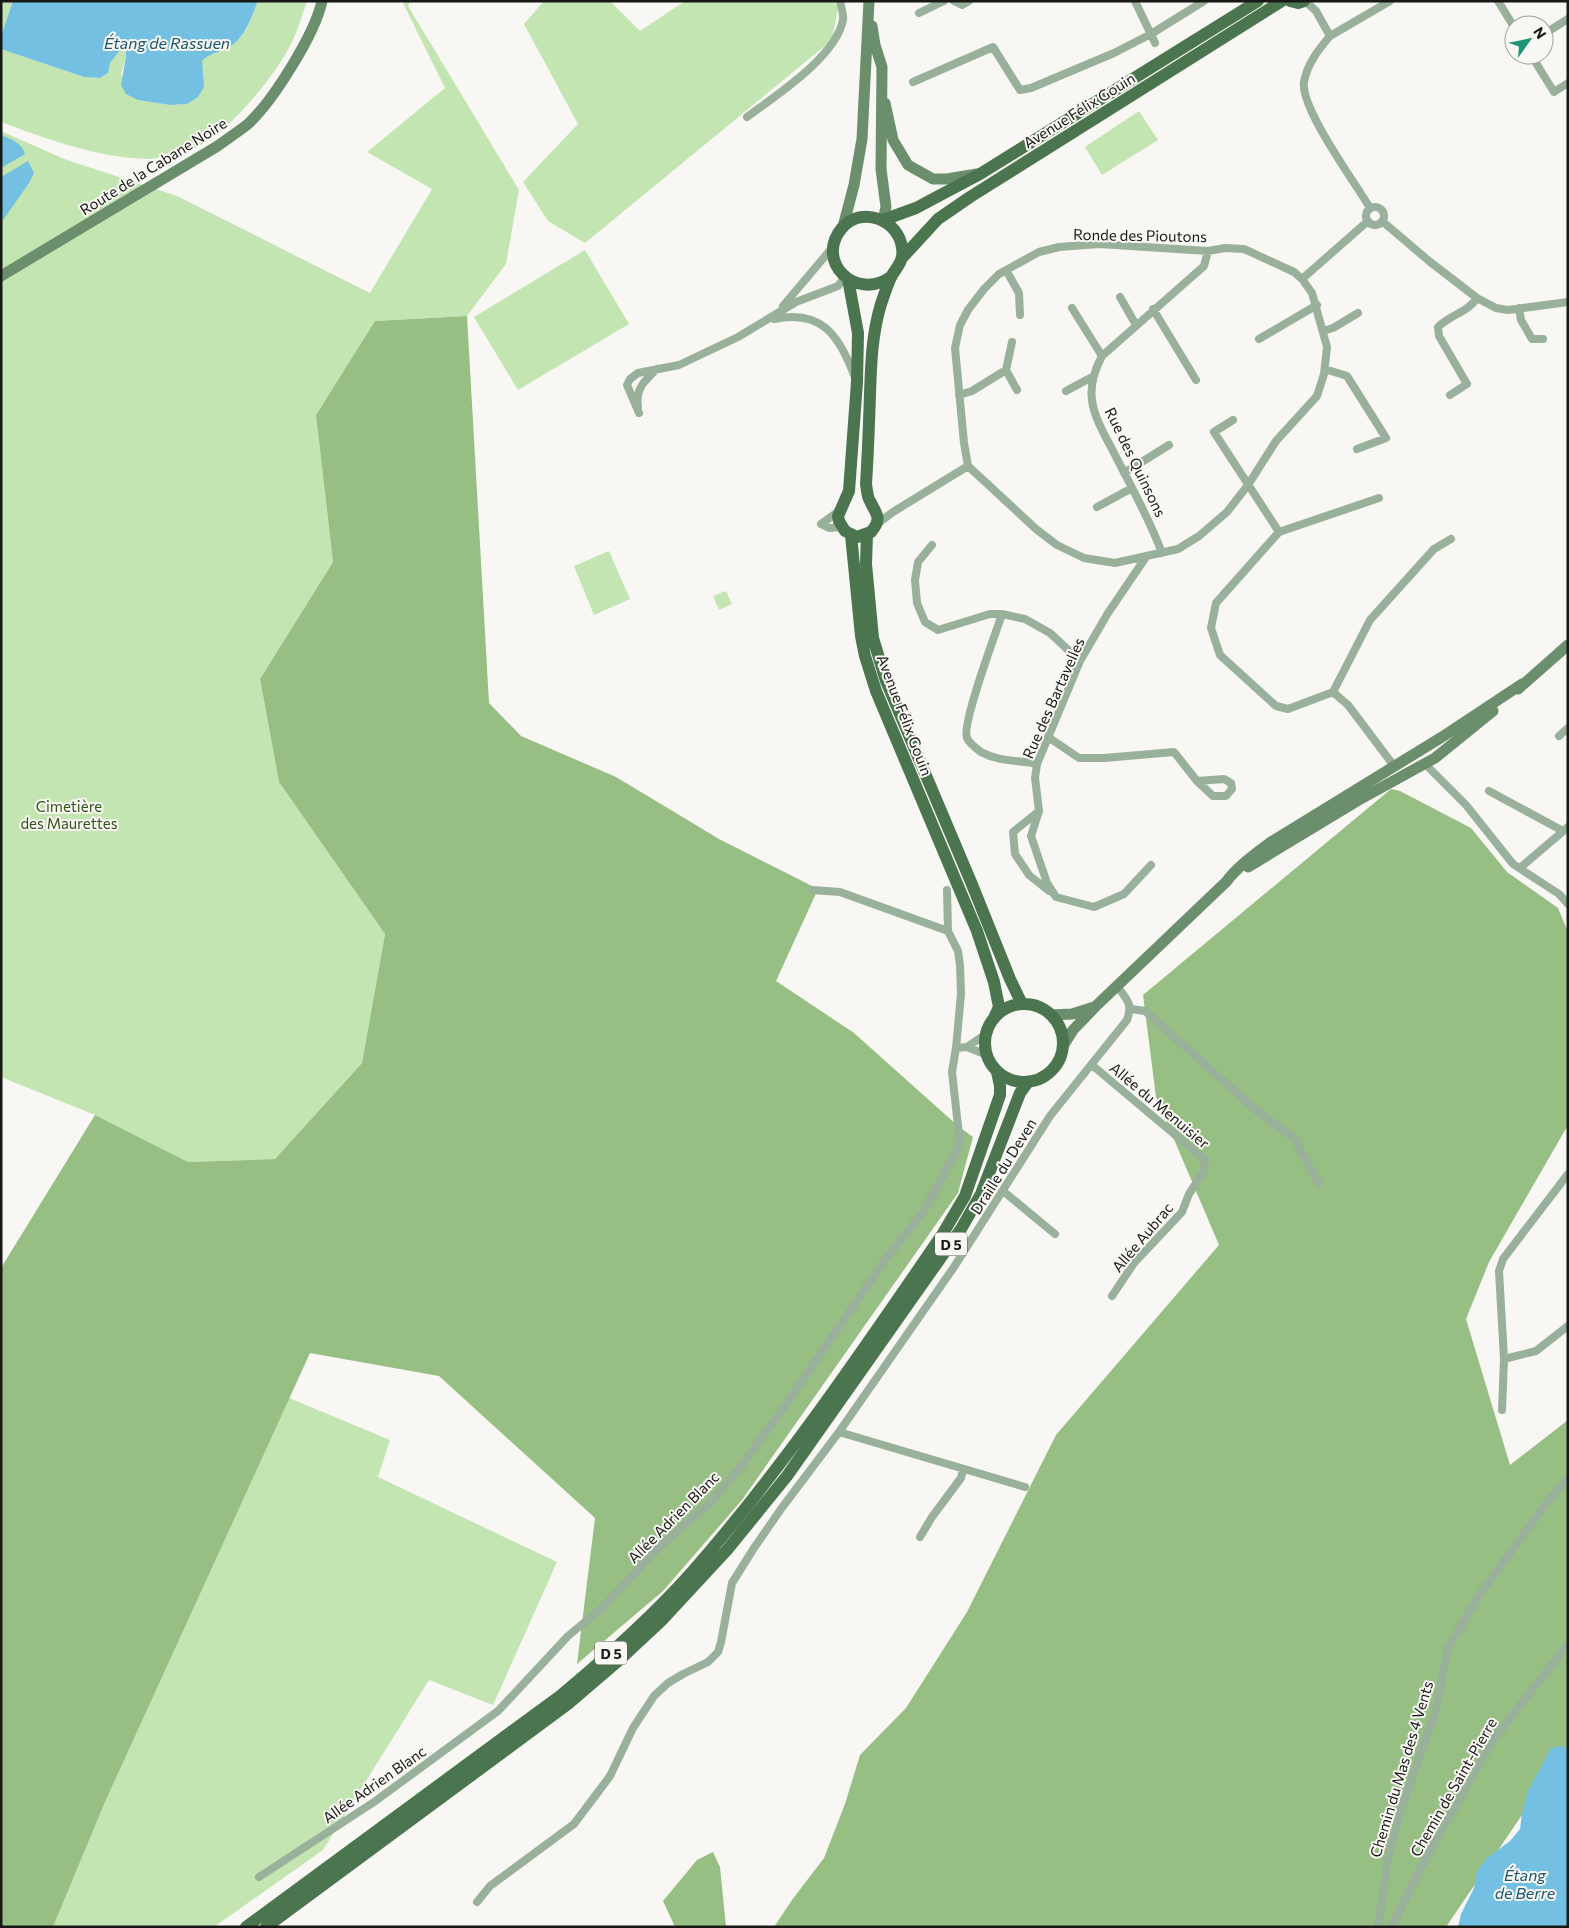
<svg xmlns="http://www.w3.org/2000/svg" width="1569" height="1928" viewBox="0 0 1569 1928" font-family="Commissioner,sans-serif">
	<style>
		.green { fill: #c3e5b2 }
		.forest { fill: #97be83 }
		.water { fill: #73c0e3 }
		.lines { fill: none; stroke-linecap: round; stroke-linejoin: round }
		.street { stroke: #99b09a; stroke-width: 8 }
		.secondary { stroke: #6b8e6d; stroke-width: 11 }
		.primary { stroke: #4a754e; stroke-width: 12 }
		.labels { text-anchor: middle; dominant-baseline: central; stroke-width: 4; stroke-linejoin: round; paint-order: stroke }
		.shield { fill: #f8f7f3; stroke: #5b5b58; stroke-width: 1 }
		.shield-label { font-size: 14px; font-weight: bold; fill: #181816 }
		.street-label { font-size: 15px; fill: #181816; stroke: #f8f7f3 }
		.park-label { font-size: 15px; fill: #2f5317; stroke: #f8f7f3 }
		.water-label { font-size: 16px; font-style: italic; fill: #17556d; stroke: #f8f7f3 }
	</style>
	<rect width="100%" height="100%" fill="#f8f7f3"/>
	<path class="green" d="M1,1H13L1,36Z
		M258,1H307C302,15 298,30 291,44C273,80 218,147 177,155C174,156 170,155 166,155C160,156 154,160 148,159C98,158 47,139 1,122V49L84,77L100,78L108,73L110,63L126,43V56L121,75L139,100L170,105L187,104L202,70V61C211,52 216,54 226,49C247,37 249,22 258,1Z
		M402,1H410L408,6L519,190L506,264L467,316L375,321L316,415L333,562L260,679L279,782L385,934L362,1063L275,1159L188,1162L95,1115L1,1077V131L64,159L177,196L370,293L432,189L367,152L445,88Z
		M544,1H610L640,31L685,1H834L838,8L832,40L585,243L548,221L523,182L578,124L524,24Z
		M1139,111L1158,140L1102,175L1085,147Z
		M585,250L629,324L518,390L474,317Z
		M609,551L630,599L594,615L574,566Z
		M726,591L732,604L719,610L713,596Z
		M289,1398L390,1440L378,1477L557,1562L493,1705L429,1680L323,1850L214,1927H53L105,1802Z"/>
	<path class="forest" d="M467,316L489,703L521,736L616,777L719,839L818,889L776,981L854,1033L958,1126L973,1137L958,1193L742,1500L663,1591L577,1664L595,1518L439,1376L310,1353L105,1802L53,1927H1V1268L95,1115L188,1162L275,1159L362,1063L385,934L279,782L260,679L333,562L316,415L375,321Z
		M1391,789L1400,791L1471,828L1507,872L1558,908L1568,932V1125L1489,1262L1466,1319L1510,1465L1568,1420V1747L1446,1927H774L792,1900L824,1858L845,1804L860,1755L906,1708L967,1612L1056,1435L1219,1245L1156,1097L1143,995Z
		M713,1852L720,1867L726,1927H675L663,1901L697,1860Z"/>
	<path class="water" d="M13,1H258C250,20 245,39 226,49C217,53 210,53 202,61L204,87L198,97L187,104L170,105L138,100L126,94L121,85L126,56V43L110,63L108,73L100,78L84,77L1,49V36Z
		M1,135C11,139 22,143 25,154L1,168Z
		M28,161L34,173L29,183L1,223V177Z
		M1564,1746L1568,1751V1927H1458L1461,1914L1474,1888L1477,1871L1487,1858L1510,1841L1520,1829L1522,1813L1528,1791L1551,1748Z"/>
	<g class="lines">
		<path class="street" d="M954,1L962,5L969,1
			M1135,1L1155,43
			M1305,1L1316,11L1330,36C1319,49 1307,64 1304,82C1300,108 1356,184 1370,208
			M1498,1L1514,27
			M919,13L944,1
			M1544,34L1568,19
			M1330,36L1390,1
			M1531,55L1554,92L1568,83
			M913,82L993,47L1020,90L1031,88L1114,53L1151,34L1204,1
			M747,117C775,96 836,57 843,20C844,15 841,7 840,1
			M1366 216a9 9 0 1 1 18 0a9 9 0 1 1-18 0Z
			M1382,221L1429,261L1477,298L1496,308L1508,310L1568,302
			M1099,244L1208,251L1225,248L1244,249L1294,272L1302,279L1312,293L1327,347L1324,374L1317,396L1276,441L1248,485L1227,512L1199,536L1178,549L1115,563L1084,558L1057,545L1036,529L968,466L964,443L955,348L960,325L968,310L984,289L999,274L1039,252L1059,247Z
			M1006,270L1019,293L1020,315
			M1302,279L1368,221
			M1120,297L1136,325
			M783,306L832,248
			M1072,308L1102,356
			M1519,308L1521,320L1532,339H1543
			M1153,309L1196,380
			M774,319C821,309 839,335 854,375
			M1323,331L1333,328L1358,313
			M1259,339L1317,305
			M1325,369L1347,376L1386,438L1357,449
			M1006,370L1012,342
			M1066,391L1094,376
			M959,395L972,391L1006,370L1017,390
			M1450,395L1467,384L1439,336L1438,327C1450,315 1468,312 1477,298
			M638,407C635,389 645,380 657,369
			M639,413L627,385L630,379L638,373L679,365L738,337L796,302L838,286L845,277
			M1233,420L1214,432L1279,532
			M1124,473L1169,445
			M1379,498L1279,532L1216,603L1211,628L1220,655L1276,706L1288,709L1333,692L1348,705L1394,766
			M1097,507L1132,488
			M821,524L839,511
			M821,524L829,528L841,527
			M877,524L893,512L968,466
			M932,545L918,562L915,580L917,603L925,622L938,630L990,614H1002L1025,619L1050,633L1080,661
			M1162,553C1149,518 1131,486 1114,453C1106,437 1094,418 1092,400C1090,385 1095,369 1102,356L1204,266L1208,251
			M1146,557L1108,613L1080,661L1037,764L1035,778L1039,811L1031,836L1047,883L1056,897L1094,907L1124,894L1151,865
			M1002,614C996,633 961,725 967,738C969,743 977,749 981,752C999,762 1018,760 1037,764
			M1333,692L1370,620L1434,549L1451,539
			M1559,736L1568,728
			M1048,737L1079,758H1104L1174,752L1197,781L1213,796H1226L1232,789L1231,783L1224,779L1197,781
			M1425,764L1466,805L1513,864L1559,894L1568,904
			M1489,791L1563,831
			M1039,811L1013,832L1015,854L1029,875L1049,891
			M1520,868L1568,827
			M812,890L840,892L948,931
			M947,890L948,931L958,951L960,965L961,994L956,1048
			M1131,1009L1145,1011L1257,1111L1295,1139L1318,1183
			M967,1047L987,1055
			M1092,1065L1205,1160L1204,1171L1189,1194L1182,1212L1134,1263L1112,1296
			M1003,1191L1055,1234
			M1504,1359L1536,1351L1568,1326
			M1502,1410L1504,1359L1499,1271L1503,1259L1568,1174
			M839,1432L1025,1487
			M920,1537L932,1517L961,1478L963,1470
			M259,1877L374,1802L498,1711L568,1636L603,1607L658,1548L712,1501L735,1474L780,1413L884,1261L924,1211L960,1144L952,1072L956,1048L967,1047L986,1034
			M477,1902L490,1886L574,1824L610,1776L633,1728L654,1696L668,1683L683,1674L708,1662L718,1652L721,1642L732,1583L754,1548L781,1509L839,1432L954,1267L1050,1116L1127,1020C1133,1003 1127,1000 1117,986
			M1378,1927L1388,1858L1401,1810L1436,1710L1448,1648L1480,1594L1548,1501L1568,1478
			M1392,1927L1419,1871L1493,1740L1568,1644"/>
		<path class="secondary" d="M872,26L875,45L882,67L881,169L886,207L883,220
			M885,103L893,140L908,165L933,179H947L977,174
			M843,227L854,185L862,139L869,1
			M1,276L216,147C227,139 238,132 248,124C273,101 315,34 322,1
			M1518,689L1568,645
			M1248,867L1357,801L1435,758L1493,711
			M1051,1015L1072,1014L1094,1007
			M1063,1046L1073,1030L1097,1005L1226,882C1238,866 1255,854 1271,842L1442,737L1522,684"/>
		<path class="primary" d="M1290,1L1298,3L1304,1
			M883,220L916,208L980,174L1258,1
			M902,258L938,219L970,197L1282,1
			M848,279L858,333L857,382L849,491L838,516L839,521L845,531L857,537L871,532C883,518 876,514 870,501C867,497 867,489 866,484C868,454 869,424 870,394C871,362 872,334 881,304C884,295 888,283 892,275C898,266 904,260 902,248C899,220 862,205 842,228C814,261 856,303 892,276
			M867,534L866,564L873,638L886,681L971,882L1010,979L1022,1004
			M851,535L861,636L865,656L876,691L977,931L994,982L999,1007L994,1018
			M985 1043a39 39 0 1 1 78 0a39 39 0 1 1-78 0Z
			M246,1927L560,1696C607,1657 652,1617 692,1572C784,1467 863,1350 942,1235L965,1196L1000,1095V1086L997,1072
			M266,1927L568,1704L617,1662L663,1619L727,1550L787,1476L961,1229L981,1194L1020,1093L1028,1082"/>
	</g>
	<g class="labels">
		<g class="shield">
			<rect x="935" y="1232.5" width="32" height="23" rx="4"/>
			<rect x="595" y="1641.5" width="32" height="23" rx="4"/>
		</g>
		<g class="shield-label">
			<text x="951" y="1244">D 5</text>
			<text x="611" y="1653">D 5</text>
		</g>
		<g class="street-label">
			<text transform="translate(1079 110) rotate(-32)">Avenue Félix Gouin</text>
			<text transform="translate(153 166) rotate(-32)">Route de la Cabane Noire</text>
			<text transform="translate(1140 235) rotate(1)">Ronde des Pioutons</text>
			<text transform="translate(1136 462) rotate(64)">Rue des Quinsons</text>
			<text transform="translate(1053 698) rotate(-66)">Rue des Bartavelles</text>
			<text transform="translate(905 715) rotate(69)">Avenue Félix Gouin</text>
			<text transform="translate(1160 1105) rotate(40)">Allée du Menuisier</text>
			<text transform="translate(1003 1166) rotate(-58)">Draille du Deven</text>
			<text transform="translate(1142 1237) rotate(-50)">Allée Aubrac</text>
			<text transform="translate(673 1517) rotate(-45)">Allée Adrien Blanc</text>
			<text transform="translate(1401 1769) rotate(-73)">Chemin du Mas des 4 Vents</text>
			<text transform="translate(374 1784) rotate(-35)">Allée Adrien Blanc</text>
			<text transform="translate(1453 1787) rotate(-60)">Chemin de Saint-Pierre</text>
		</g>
		<g class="park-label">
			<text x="69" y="806">Cimetière<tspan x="69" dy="17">des Maurettes</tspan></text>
		</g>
		<g class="water-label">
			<text x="167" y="42">Étang de Rassuen</text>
			<text x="1525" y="1874">Étang<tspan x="1525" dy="18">de Berre</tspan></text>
		</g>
	</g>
	<rect width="1569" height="1928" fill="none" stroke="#181816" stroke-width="5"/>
	<g transform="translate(1529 40) rotate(57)"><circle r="24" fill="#f8f7f3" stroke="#9e9e9b"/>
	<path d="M0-4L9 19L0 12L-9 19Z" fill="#209478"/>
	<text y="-8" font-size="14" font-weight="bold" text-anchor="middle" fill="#181816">N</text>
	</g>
</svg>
